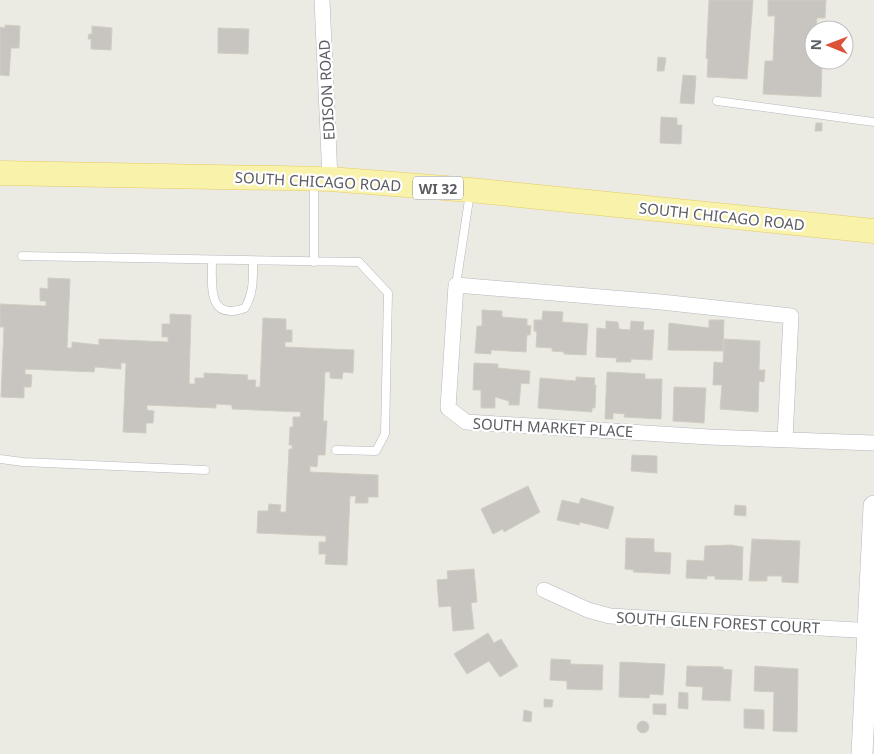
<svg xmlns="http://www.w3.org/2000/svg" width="874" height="754" viewBox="0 0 874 754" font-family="'Noto Sans',sans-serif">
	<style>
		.building { fill: #c8c5c0; stroke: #d1cdc1 }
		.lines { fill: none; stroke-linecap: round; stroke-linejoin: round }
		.lane-casing { stroke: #b5b7bc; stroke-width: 9 }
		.street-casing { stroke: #b5b7bc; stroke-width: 16 }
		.secondary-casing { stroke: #b6b8be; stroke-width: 22 }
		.primary-casing { stroke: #e6cb62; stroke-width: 25 }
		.lane { stroke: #fff; stroke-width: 8 }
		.street { stroke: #fff; stroke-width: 15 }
		.secondary { stroke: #fff; stroke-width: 21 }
		.primary { stroke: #f9f2ab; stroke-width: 24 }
		.labels { text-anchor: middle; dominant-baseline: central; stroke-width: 4.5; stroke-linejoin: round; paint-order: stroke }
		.shield { fill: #fff; stroke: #8c8e91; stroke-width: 1 }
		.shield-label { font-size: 14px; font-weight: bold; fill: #5b5d62 }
		.street-label { font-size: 15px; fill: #5b5d62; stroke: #fff }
	</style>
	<rect width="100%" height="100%" fill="#ecebe3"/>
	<path class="building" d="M709,0H753L747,79L707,77L708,59L706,58Z
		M768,0H826L825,18H817L816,30H814V60L815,64H822L821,97L763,94L765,61H773L775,16H768Z
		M5,25L20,26L19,48H11L9,76L0,75V27L5,28Z
		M92,26L112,28L111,50L91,49V39H88L89,34H92Z
		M218,28L249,29L248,54L218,53Z
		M658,57L666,58L664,71H657Z
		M683,75L696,76L694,104L680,103Z
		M661,117L677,118V125H682L681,144L660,143Z
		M816,123H822V131H815Z
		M48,278L70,279L67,348H72V342L99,345V339L168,342V337H162V324H170V314L191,315L189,384H195V378H204V373L248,375L247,380H256L255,387H260L263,318L286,319V330H292V342H285V347L354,350L353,373L343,372L342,379L330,378V372H325L323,421H327L325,455H318L317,467L310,466V472L378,475V497H368V503H355L356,496H350L347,565L325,564L326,554H319V542H326V536L257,533L258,511H268L269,504L281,505L280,512H286L289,449H292V445H289L290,427H293V417H300L301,412L232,409V405L216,404V408L147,405V410L154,411L153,423H146V433L123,432L126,363H121V369L95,367L94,372L25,369V374L32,375L31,387H24V398L1,397L4,327H0V304L46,306V301H40V288L48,289Z
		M482,310L502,311V317L527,319V325L531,326L530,335H527L526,352L491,350V354L475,353L477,326H482Z
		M543,311L563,312L562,322L588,324L586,355L564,354V352L552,351V348L536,347L537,332L534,331V320H542Z
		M709,320H724L723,351L668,350L669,323L709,328Z
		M606,321L618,322L619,329L630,330L631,321L644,322L643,330H654L652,360L631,359V362H616L617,358L596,357L597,328L606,329Z
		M724,339L760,341L759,370H765L764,382L759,381L758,412L720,409L722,385H713L714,362L723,363Z
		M474,363L498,364V368L530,371L529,384L521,383L519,405H509V401L495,397V408H481V390H473Z
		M607,372L645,374V379H662L661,419L624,417L625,414L613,413V419H605Z
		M576,377L595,378L594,385H596L595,408H592V412L538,408L540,378L576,381Z
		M674,387L706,388L704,423L673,421Z
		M632,455L657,456V473L631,471Z
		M528,486L540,512L504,532L503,529L493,534L481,509Z
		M581,498L614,507L608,529L580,522L579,525L557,520L562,500L579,504Z
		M735,505L746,506V516L734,515Z
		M626,538L654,539V552L671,553L670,574L633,572L634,570L625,569Z
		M752,539L800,541L798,583L782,582V576H767V581H749Z
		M731,545L743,547L742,580L715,579V576H707V579L686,578L687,560L704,561L705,546Z
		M474,569L477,602L471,603L474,629L453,631L451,606L439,607L437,580L448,579L447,571Z
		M488,633L494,643L501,639L518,666L500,677L489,661L467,674L454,654Z
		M551,659L571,660L570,664L603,665L602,690L567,689V681L550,680Z
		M620,662L665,664L663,695L650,694L649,698L619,697Z
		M687,666L723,667V669L732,670L730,701L702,700L703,687L686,686Z
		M755,666L798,669L797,732L773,731L774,692L754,691Z
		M679,692L688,693V709L678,708Z
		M544,699L553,700L552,707H544Z
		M653,704H666V715L653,714Z
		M744,709L764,710V729L744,728Z
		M524,710L532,712L531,722L523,721Z
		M637 727a6 6 0 1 1 12 0a6 6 0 1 1-12 0Z"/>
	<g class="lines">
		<g class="lane-casing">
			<path id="lane" d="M717,101L874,122
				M22,256L359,262L388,293L385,434L376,451L336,450
				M212,260C212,285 207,322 245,308C254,292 253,278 253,261
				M314,262V182
				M456,285L470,193
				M0,459L23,462L205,470"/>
		</g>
		<g class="street-casing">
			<path id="street" d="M322,0L330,179
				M785,439L791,316L661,302L456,285L448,408L466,422L709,437L874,443
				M544,590L588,610L610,616L874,631"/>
		</g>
		<g class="secondary-casing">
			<path id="secondary" d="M862,754L874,506"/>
		</g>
		<g class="primary-casing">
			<path id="primary" d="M0,173L330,179L470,190L874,231"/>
		</g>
		<use href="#lane" class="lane"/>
		<use href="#street" class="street"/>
		<use href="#secondary" class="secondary"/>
		<use href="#primary" class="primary"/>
	</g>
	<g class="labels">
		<rect class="shield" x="413" y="176.5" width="50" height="23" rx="4"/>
		<g class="shield-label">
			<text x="438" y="188">WI 32</text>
		</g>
		<g class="street-label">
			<text transform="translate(326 90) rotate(-93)">EDISON ROAD</text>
			<text transform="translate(318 181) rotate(3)">SOUTH CHICAGO ROAD</text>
			<text transform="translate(722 216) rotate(6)">SOUTH CHICAGO ROAD</text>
			<text transform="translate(553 427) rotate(3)">SOUTH MARKET PLACE</text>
			<text transform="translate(718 622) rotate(3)">SOUTH GLEN FOREST COURT</text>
		</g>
	</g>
	<g transform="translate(829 45) rotate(271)"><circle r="24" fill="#ffffff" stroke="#bdbec0"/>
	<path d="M0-4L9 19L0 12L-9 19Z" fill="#dc5239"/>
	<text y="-8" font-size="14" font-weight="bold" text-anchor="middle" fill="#5b5d62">N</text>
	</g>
</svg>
